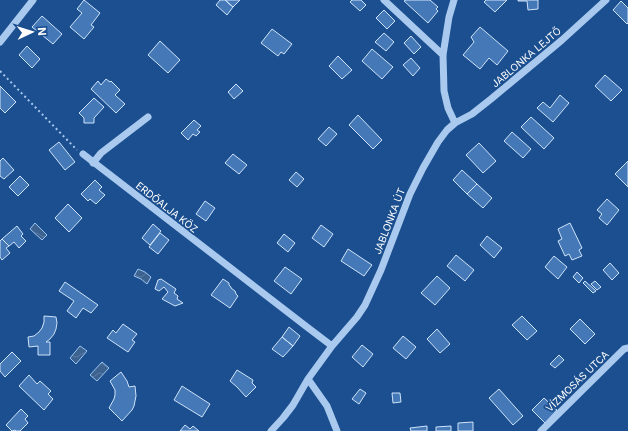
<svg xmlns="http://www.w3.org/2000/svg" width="628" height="431" viewBox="0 0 628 431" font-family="Inter,sans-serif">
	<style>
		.water { fill: url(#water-waves); stroke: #9cc4f0 }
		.building { fill: #4478b7; stroke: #cfe3fa }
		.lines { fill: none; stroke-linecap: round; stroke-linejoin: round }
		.path { stroke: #a9c9ee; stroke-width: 2; stroke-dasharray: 2 3; stroke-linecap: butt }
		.minor { stroke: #a9c9ee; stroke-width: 7 }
		.labels { text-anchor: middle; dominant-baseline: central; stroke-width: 3.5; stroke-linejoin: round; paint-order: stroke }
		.street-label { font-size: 10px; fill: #fff; stroke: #1b4f8f }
	</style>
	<defs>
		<pattern id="water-waves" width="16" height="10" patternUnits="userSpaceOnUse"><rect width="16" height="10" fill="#3c6290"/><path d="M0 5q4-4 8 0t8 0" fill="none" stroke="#597aa1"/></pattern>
	</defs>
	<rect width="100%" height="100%" fill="#1b4f8f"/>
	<path class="water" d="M35,223L47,235L42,240L30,229Z
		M138,269L145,272L151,277L147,284L141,279L134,276Z
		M80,346L87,351L76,364L70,358Z
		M102,362L109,368L97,381L90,375Z"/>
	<path class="building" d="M84,0L100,13L91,25L94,27L84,39L70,27L82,13L77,9Z
		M220,0H225L233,7L227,15L216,5Z
		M225,0H240L233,7Z
		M352,0H361L366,5L360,11L350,2Z
		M406,0H430L438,7L436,9L438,11L428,23L404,1Z
		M486,0H507L495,12L484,2Z
		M518,0H538V9L528,10L527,1H518Z
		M621,1L628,8V23L627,24L613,10Z
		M384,10L395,21L387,29L376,18Z
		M42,16L62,34L53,44L32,27Z
		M480,27L508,51L497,65L489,58L480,69L463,55L474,42L471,37Z
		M272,29L292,44L284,54L281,52L278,56L261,43Z
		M384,33L394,42L386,51L375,42Z
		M411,36L421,47L414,54L404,43Z
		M160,41L180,60L168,73L148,55Z
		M27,46L40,59L32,68L19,55Z
		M372,49L393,67L382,79L362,61Z
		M338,56L352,70L342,79L329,66Z
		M411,58L420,68L413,76L403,65Z
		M605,75L622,90L611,101L595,86Z
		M106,79L110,82L111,81L120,90L115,95L125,104L116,113L91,89L98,81L101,85Z
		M236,84L243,91L234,99L228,92Z
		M0,86L16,102L5,113L0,108Z
		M560,95L569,103L553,122L537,108L543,102L550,108Z
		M94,98L104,107L94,118V123H84V118L79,113Z
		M358,115L382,140L373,149L349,125Z
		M531,117L554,138L544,149L521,127Z
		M194,120L201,126L197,130L200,132L196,136L193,134L188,140L181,133Z
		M329,127L337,134L326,146L318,139Z
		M512,132L531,149L523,158L504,141Z
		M59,142L75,162L65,170L49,150Z
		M479,143L496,161L483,173L466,155Z
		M233,154L247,165L239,174L225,163Z
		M3,158L14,170L4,179L0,176V161Z
		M628,161V187L615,174Z
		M462,170L477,184L467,194L453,180Z
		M296,172L304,179L297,187L289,180Z
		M20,176L29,185L18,196L9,187Z
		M95,180L102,187L99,190L105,195L96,204L90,199L88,201L81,194Z
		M477,184L492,198L483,208L467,194Z
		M607,199L619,210L607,225L599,218L602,214L597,210Z
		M205,201L215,208L206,221L196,214Z
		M68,204L82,218L69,232L55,218Z
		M570,223L582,248L579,250L582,256L572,260L569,254L565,256L558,241L562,239L558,229Z
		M153,224L161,231L150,245L142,238Z
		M321,225L333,234L324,247L312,238Z
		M17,226L23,234L21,236L26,241L19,248L14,242L9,246L2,239Z
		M160,233L169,240L158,254L149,247Z
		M284,234L295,243L288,252L277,243Z
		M487,236L502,248L494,258L480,245Z
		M2,239L9,246L6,248L10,253L2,260L0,257V241Z
		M348,249L372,265L364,276L341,261Z
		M456,255L474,270L465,281L447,266Z
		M554,256L567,267L558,279L545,267Z
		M610,263L619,273L612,280L603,270Z
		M285,267L302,279L291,294L274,281Z
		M577,272L583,278L579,283L573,277Z
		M437,276L450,288L435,305L421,293Z
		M161,279L176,289L174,293L178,296L177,299L183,303L175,306L162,299L168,292L164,287L159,291L155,289L158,280Z
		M223,279L229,283V285L231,287V288L235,291L236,294L238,296L230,308L211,295Z
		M585,281L596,291L593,293L583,283Z
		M595,281L601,287L597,290L591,284Z
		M65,282L98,305L91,313L83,308L76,318L67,311L74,301L59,291Z
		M44,316L56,317L57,323L56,329L54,334L50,339L46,342H50V355H38V346L29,347L28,337L34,336L39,332L42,328L44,322Z
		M522,316L537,331L527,340L512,325Z
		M580,319L595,334L585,344L570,329Z
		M123,324L137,334L132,340L135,342L128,352L107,338L113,330L116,333Z
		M289,327L300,336L298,339L293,346L282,337Z
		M437,329L450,344L440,353L427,339Z
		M403,336L416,347L406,359L393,348Z
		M282,337L293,346L283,357L272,349Z
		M362,345L373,354L363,367L352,357Z
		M12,352L21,361L5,377L0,371V364Z
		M559,355L564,360L555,368L550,364Z
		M237,370L253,380L252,383L256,387L246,397L237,387L230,381Z
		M121,372L127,381L129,387L135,386L136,396L134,406L132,410L122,421L109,408L114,399L115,395V390L110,381Z
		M29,375L37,384L40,381L51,391L48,394L53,399L44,410L19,386Z
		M182,386L210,404L202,417L174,400Z
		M360,389L366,393L359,404L352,399Z
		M499,389L523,416L513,425L489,398Z
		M392,393H400L401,402L393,403Z
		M544,398L557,410L545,423L532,410Z
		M21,409L28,416L25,419L28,423L20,431H16L15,430L12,431L6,425Z
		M473,422V431H458V423Z
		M185,425L190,429L193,426L199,431H180Z
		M427,426V431H411L410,428Z
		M451,426V431H436V427Z"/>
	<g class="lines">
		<path class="path" d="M0,71L77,150"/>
		<path class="minor" d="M384,0L443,55
			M454,0L449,17L443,55L444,91L448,108L455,123
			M0,42L33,0
			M83,154L307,327L332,346
			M93,163L101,153L148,117
			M308,379L327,406L337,431
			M271,431L283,418L293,405L308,379L332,346L357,317L365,305L381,270L410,194L423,168L438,142L447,130L455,123L472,114L491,99L562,40L606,0
			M541,431L624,349L628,348"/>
	</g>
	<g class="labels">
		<g class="street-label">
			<text transform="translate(526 57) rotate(-40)">JABLONKA LEJTŐ</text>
			<text transform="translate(167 207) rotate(38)">ERDŐALJA KÖZ</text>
			<text transform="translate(389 221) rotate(-69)">JABLONKA ÚT</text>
			<text transform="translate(577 381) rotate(-44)">VÍZMOSÁS UTCA</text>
		</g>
	</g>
	<g transform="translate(32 32) rotate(86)" stroke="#1b4f8f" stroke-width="3" paint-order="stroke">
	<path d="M0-3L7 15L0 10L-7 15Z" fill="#ffffff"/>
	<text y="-6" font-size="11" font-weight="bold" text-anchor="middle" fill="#ffffff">N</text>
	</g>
</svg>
